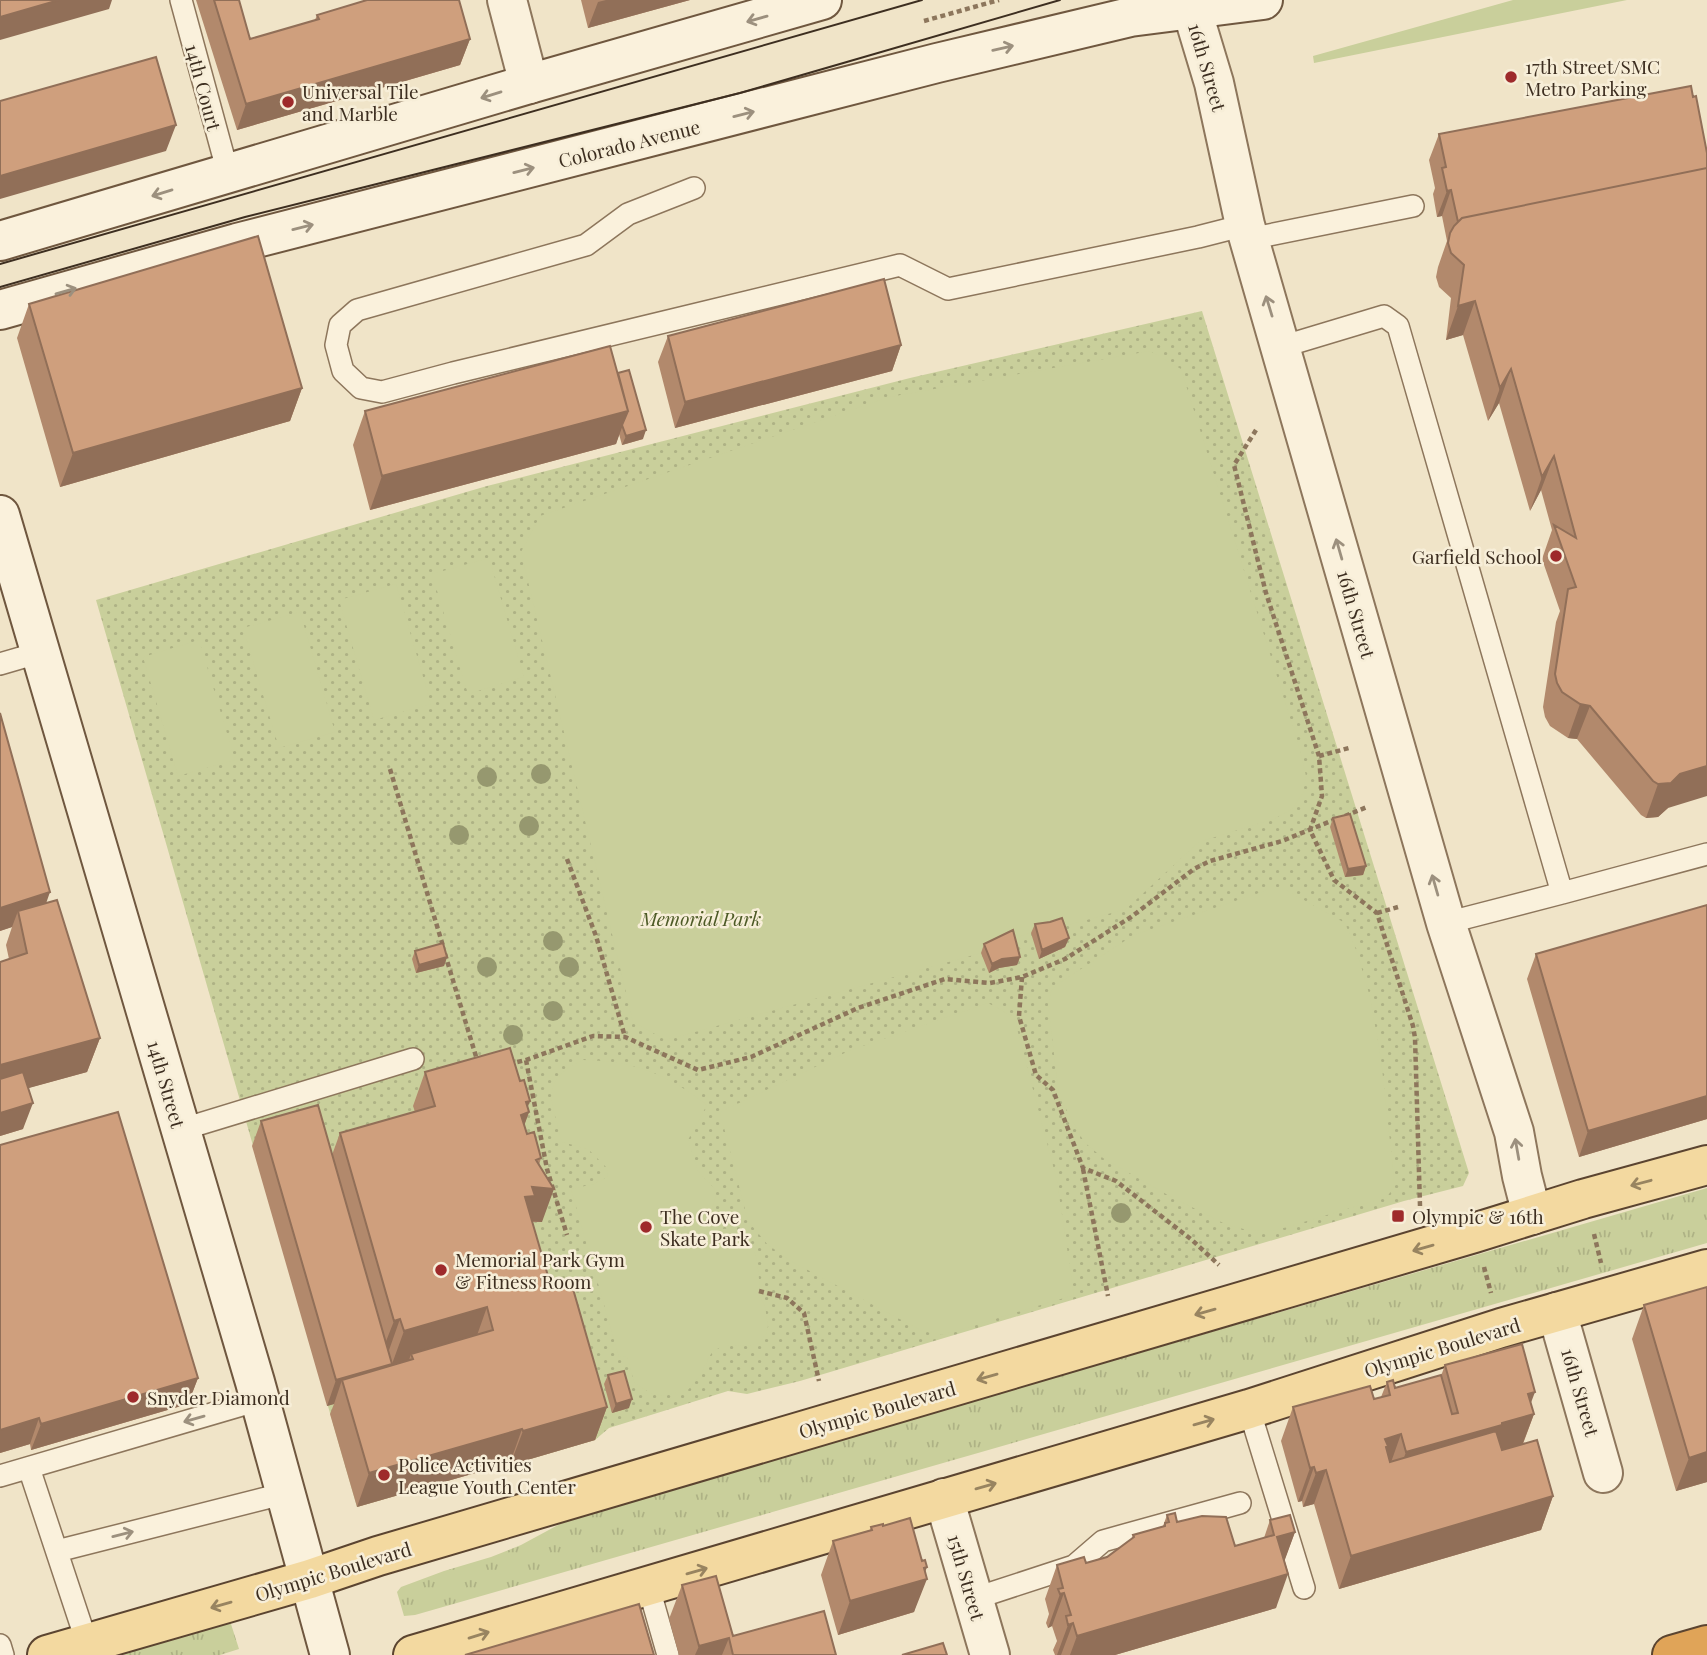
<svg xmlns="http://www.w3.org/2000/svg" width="1707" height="1655" viewBox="0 0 1707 1655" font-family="'Playfair Display',serif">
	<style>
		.grass { fill: url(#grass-tufts) }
		.park { fill: url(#park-dots) }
		.garden { fill: #c9cf9b }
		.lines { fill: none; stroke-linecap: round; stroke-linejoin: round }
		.lane-casing { stroke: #8d765c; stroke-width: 24 }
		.street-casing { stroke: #8d765c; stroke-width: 42 }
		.secondary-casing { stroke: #6f573f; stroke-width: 42 }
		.primary-casing { stroke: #5b4430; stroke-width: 42 }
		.highway-casing { stroke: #5b4430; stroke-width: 42 }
		.path { stroke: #8d765c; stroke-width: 4.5; stroke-dasharray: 5 3.5; stroke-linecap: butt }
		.lane { stroke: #faf1dc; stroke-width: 21 }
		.street { stroke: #faf1dc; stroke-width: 38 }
		.secondary { stroke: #faf1dc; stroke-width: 38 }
		.primary { stroke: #f3d9a0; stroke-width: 38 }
		.highway { stroke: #e0a458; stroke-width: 38 }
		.tram { stroke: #3d2e20; stroke-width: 2 }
		.tree { fill: #96986f }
		.wall { fill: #b2896c }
		.shaded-wall { fill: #916f58 }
		.building { fill: #cf9f7d; stroke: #916f58; stroke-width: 2 }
		.oneway { stroke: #9c907e }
		.oneway2 { stroke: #988460 }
		.poi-dot { fill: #9e2a2b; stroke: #f7eed8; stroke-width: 2.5 }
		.labels { text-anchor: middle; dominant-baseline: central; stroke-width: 5; stroke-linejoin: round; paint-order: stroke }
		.poi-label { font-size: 19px; fill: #3d2e20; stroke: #f7eed8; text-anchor: start }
		.street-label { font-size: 19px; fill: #3d2e20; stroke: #f7eed8 }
		.park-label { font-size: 19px; font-style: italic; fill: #4d5a26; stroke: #f7eed8 }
	</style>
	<defs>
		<pattern id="grass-tufts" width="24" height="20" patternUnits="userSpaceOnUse" patternTransform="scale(1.75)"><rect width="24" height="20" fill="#c9cf9b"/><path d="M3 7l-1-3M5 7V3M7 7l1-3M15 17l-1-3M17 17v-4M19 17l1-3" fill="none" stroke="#aeb285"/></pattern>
		<pattern id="park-dots" width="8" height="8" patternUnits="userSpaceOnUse" patternTransform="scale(1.75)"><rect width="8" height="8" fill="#c9cf9b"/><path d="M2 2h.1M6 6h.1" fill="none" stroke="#aeb285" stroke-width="1.8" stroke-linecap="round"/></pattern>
	</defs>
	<rect width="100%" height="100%" fill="#f0e4c8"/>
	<path class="grass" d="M1707,1188V1243L415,1615L404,1616L397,1592L401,1587L444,1571L491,1557L521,1545L571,1518Z
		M224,1622L231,1624L239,1649L220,1655H110Z"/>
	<path class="park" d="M1202,311L1469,1173L1463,1186L1404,1201L800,1381L747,1394L728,1391L609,1428L595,1440L510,1465L509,1463L357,1507L96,600L487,486L910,378Z"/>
	<path class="garden" d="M1513,0H1627L1314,63L1313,56Z
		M1150,351L1181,369L1300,750L1306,776L1303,793L1292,809L1274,819L1199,842L1126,909L1047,931L1031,933L1010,939L981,953L666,1040L633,1022L521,552L540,516L889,397Z
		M489,558L524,677L468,694L432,574Z
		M396,584L431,704L374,720L339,600Z
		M300,612L335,732L279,748L243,628Z
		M199,640L235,760L178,776L143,657Z
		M1268,890H1286L1345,923L1357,952L1370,997L1381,1059L1394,1178L1393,1188L1387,1197L1277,1230L1252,1231L1227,1225L1166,1194L1103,1158L1084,1142L1059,1096L1048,1004L1051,992L1056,985L1134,935Z
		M988,1003L1014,1017L1057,1181L1074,1295L942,1335L922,1331L789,1260L767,1244L748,1221L720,1112L851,1050Z
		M583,1060C635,1061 667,1074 707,1105L688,1140L698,1171L714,1188L716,1195L708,1223L709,1226C719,1231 727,1227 736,1230C762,1240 757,1277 761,1299L765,1306L768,1326L766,1334L760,1342L751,1346L728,1345L719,1348L712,1352L699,1377L688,1390L663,1396L650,1393L634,1382L627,1356L619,1357L571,1189L594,1184L607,1177L608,1169L588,1149L562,1142C559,1134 558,1127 556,1119C546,1088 553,1074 583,1060Z"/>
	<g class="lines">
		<g class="lane-casing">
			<path id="lane" d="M181,0L228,173
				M694,188L628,214L586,245L357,310L340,325L336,345L343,371L361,388L382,392L453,373L900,265L948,289L1198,237L1245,225
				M1249,239L1413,206
				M1281,347L1384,316L1398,326L1562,893L1707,854
				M0,664L41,652
				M1446,923L1562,893
				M180,1130L413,1059
				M1249,1409L1304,1588
				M29,1468L87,1643
				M0,1476L259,1400
				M57,1551L286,1493
				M648,1585L668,1655
				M973,1599L1074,1566L1103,1541L1240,1503
				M0,1645L3,1655"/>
		</g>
		<g class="street-casing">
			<path id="street" d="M507,0L529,84
				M1192,10L1214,83L1245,225L1446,923L1514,1132L1522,1176L1532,1215
				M1557,1312L1603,1473
				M944,1498L990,1655"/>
		</g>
		<g class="secondary-casing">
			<path id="secondary" d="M0,241L529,84L822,0
				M0,310L237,243L937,63L1130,17L1263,0
				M0,515L255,1382L330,1655"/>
		</g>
		<g class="primary-casing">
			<path id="primary" d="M47,1655L310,1579L378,1556L1474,1233L1583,1199L1707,1165
				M413,1655L1249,1409L1501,1328L1707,1269"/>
		</g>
		<g class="highway-casing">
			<path id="highway" d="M1672,1655L1707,1645"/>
		</g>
		<path class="path" d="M924,21L999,0
			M1256,430L1234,465L1266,593L1319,756L1322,796L1310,830L1334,880L1377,913L1413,1026L1415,1038L1420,1206
			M1319,756L1349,748
			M390,769L443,946
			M1345,816L1367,807
			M567,859L596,936L625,1037
			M1377,913L1398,907
			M445,954L478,1063
			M1022,977L1019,1016L1036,1075L1053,1090L1083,1168L1116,1181L1192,1240L1219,1265
			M526,1060L547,1169L567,1235
			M509,1064L526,1060L593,1036L625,1037L698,1070L751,1057L858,1008L945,979L990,983L1022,977L1065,959L1131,917L1194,869L1210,861L1282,841L1336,819
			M1083,1169L1108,1296
			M1594,1234L1601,1263
			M1484,1267L1491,1293
			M759,1291L787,1298L804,1313L819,1381"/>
		<use href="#lane" class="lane"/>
		<use href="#street" class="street"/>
		<use href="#secondary" class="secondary"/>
		<use href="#primary" class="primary"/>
		<use href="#highway" class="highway"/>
		<path class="tram" d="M0,264L922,0
			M0,287L245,217L740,93L1060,0"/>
	</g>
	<g class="tree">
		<circle cx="541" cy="774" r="10"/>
		<circle cx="487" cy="777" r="10"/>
		<circle cx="529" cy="826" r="10"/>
		<circle cx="459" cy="835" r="10"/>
		<circle cx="553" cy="941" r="10"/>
		<circle cx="487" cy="967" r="10"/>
		<circle cx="569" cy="967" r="10"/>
		<circle cx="553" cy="1011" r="10"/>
		<circle cx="513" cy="1035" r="10"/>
		<circle cx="1121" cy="1213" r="10"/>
	</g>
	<path class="wall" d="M196,0H239L250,39L315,20L317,15L470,39L460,65L237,130Z
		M581,0H690L588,28Z
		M1691,86L1668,808L1658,817L1646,818L1641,815L1577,739L1568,738L1550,726L1545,717L1543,707L1556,622L1560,611L1542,559L1552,530L1541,490L1530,511L1499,403L1488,421L1463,335L1446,340L1451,298L1439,287L1436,277L1438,267L1447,241L1442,216L1437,217L1433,194L1435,188L1429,160L1439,134Z
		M29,304L302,388L290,421L60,487L17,338Z
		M668,336L901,345L892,371L675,428L658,362Z
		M618,373L643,439L622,445L619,434L616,444L370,510L353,445L365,411Z
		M0,713L46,903L100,1038L87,1072L28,1088L23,1129L0,1136V962L9,959L6,945L12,927L0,931Z
		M1333,818L1366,866L1363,875L1345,877L1330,827Z
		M1707,905V1119L1579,1157L1527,979L1536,954Z
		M1035,924L1069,938L1065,947L1039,959L1031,933Z
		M984,944L1020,957L1017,965L999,968L989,973L981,953Z
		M415,951L447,957L444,966L416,973L412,959Z
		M425,1072L528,1108L529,1112L524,1125L527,1134L541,1158L539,1165L542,1222H532L544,1288L607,1407L595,1440L510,1465V1463L357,1507L330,1414L334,1404L327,1406L252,1146L261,1121L332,1155L340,1133L415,1112L413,1106Z
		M0,1145L198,1378L188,1404L31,1450L30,1444L0,1453Z
		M1644,1305L1707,1482L1676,1491L1632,1339Z
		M1445,1365L1531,1404L1534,1414L1523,1444L1553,1496L1541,1530L1339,1589L1314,1504L1303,1507L1302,1501L1298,1502L1281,1441L1293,1407L1374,1399L1381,1397L1387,1382L1395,1388L1441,1376Z
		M608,1375L629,1408L612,1413L604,1384Z
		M1167,1515L1177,1522L1235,1546L1264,1538L1270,1520L1295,1532L1284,1561L1276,1608L1115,1655H1055L1053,1650L1057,1641L1052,1626L1048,1628L1046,1623L1049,1614L1045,1599L1057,1565L1086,1563L1107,1557L1131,1540L1133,1535L1163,1526Z
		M883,1526L925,1572L914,1612L838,1635L821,1575L833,1541L870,1530L871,1527Z
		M682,1585L733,1636L836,1655H679L669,1619Z"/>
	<path class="shaded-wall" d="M59,0H112L109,9L0,40V17Z
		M606,0H690L588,28L598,2Z
		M470,39L460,65L237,130L246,104Z
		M176,125L166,151L0,199V176Z
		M1451,190L1442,216L1437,217L1447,191Z
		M1475,301L1463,335L1446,340L1458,306Z
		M901,345L892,371L675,428L685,402Z
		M1511,369L1499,403L1488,421L1500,388Z
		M302,388L290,421L60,487L73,453Z
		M628,411L616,444L370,510L382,476Z
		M646,430L643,439L622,445L626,436Z
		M1554,456L1541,490L1530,511L1542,477Z
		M1580,704L1590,706L1577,739L1568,738Z
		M1707,766V796L1668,808L1658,817L1646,818L1658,784L1680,774Z
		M1366,866L1363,875L1345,877L1348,869Z
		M50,892L41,918L18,911L12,927L0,931V908Z
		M1069,938L1065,947L1039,959L1042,950Z
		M447,957L444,966L416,973L419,965Z
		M1020,957L1017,965L999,968L989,973L992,964L1002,959Z
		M100,1038L87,1072L0,1096V1065Z
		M1707,1096V1119L1579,1157L1588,1131Z
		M530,1101L525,1114L529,1112L517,1146L509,1149L526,1102Z
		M33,1103L23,1129L0,1136V1113Z
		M532,1187L554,1189L542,1222L526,1221L525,1197Z
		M548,1276L536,1310L541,1278Z
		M487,1307L475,1341L411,1354L409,1360L342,1380L334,1404L327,1406L336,1380L392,1364L404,1331Z
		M400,1319L388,1353L381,1354L394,1321Z
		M198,1378L188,1404L31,1450L41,1424Z
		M1535,1392L1526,1416L1534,1414L1521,1448L1394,1485L1406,1452L1502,1423L1528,1394Z
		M632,1399L629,1408L612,1413L616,1404Z
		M607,1407L595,1440L510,1465L523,1431Z
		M39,1418L30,1444L0,1453V1430Z
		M522,1429L510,1463L357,1507L369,1473Z
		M1401,1434L1389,1468L1385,1439Z
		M1707,1452V1482L1676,1491L1689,1458Z
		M1314,1467L1302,1501L1298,1502L1310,1468Z
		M1326,1470L1314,1504L1303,1507L1316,1473Z
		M1553,1496L1541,1530L1339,1589L1351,1556Z
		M1295,1532L1283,1565L1277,1537Z
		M927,1567L922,1580L927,1579L914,1612L838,1635L850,1601Z
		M1288,1574L1276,1608L1115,1655H1070L1077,1636Z
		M1064,1593L1052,1626L1048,1628L1060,1594Z
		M1073,1623L1061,1655H1057L1068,1625Z
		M729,1638L722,1655H695L699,1646Z"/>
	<path class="building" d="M0,0H59L0,17Z
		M214,0H239L250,39L319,19L317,15L367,0H459L470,39L246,104Z
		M156,57L176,125L0,176V101Z
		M1691,86L1693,97L1696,96L1707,153V168L1462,218L1458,222L1451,190L1447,191L1442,168L1446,167L1439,134Z
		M1707,168V766L1680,774L1671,783L1658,784L1653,781L1590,706L1580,704L1562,692L1557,683L1555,674L1568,589L1576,587L1554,525L1576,538L1554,456L1542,477L1511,369L1500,388L1475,301L1458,306L1464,265L1451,253L1448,243L1450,233L1454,226L1462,218Z
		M258,236L302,388L73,453L29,304Z
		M884,279L901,345L685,402L668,336Z
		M610,346L628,411L382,476L365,411Z
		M629,370L646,430L626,436L622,425L628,411L618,373Z
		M0,713L50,892L0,908Z
		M1350,814L1366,866L1348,869L1333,818Z
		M57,900L100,1038L0,1065V962L27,953L18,911Z
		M1707,905V1096L1588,1131L1536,954Z
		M1062,918L1069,938L1042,950L1035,924L1050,922Z
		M1013,930L1020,957L1002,959L992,964L984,944Z
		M443,943L447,957L419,965L415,951Z
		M510,1048L520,1081L524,1080L530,1101L526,1102L529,1112L521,1115L527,1134L534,1132L541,1158L536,1160L554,1189L532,1187L535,1196L525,1197L548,1276L541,1278L545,1289L571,1282L607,1407L523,1431L522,1429L369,1473L342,1380L413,1359L411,1354L493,1330L487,1307L404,1331L400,1319L394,1321L340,1133L435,1106L425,1072Z
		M23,1072L33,1103L0,1113V1079Z
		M318,1105L392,1364L336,1380L261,1121Z
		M118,1112L198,1378L41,1424L39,1418L0,1430V1145Z
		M1707,1287V1452L1689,1458L1644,1305Z
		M1522,1344L1535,1392L1528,1394L1534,1414L1502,1423V1425L1406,1452L1401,1434L1385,1439L1388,1446L1386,1447L1390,1462L1496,1431L1502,1450L1537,1440L1553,1496L1351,1556L1326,1470L1316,1473L1314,1467L1310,1468L1293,1407L1370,1386L1374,1399L1390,1395L1387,1382L1393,1380L1395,1388L1441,1375L1452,1414L1458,1413L1445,1365Z
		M624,1371L632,1399L616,1404L608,1375Z
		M1175,1513L1177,1522L1202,1516L1226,1517L1235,1546L1274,1535L1270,1520L1290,1515L1295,1532L1277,1537L1288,1574L1077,1636L1073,1623L1068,1625L1066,1616L1071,1615L1064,1593L1060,1594L1058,1589L1063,1588L1057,1565L1084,1557L1086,1563L1107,1557L1134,1537L1133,1535L1165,1526V1523L1169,1522L1167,1515Z
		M910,1518L922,1561L925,1560L927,1567L924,1568L927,1579L850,1601L833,1541L872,1530L871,1527L883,1524V1526Z
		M716,1576L733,1636L824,1611L836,1655H733L729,1638L699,1646L682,1585Z
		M639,1604L654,1655H465Z
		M943,1643L947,1655H902Z"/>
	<defs><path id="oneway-shaft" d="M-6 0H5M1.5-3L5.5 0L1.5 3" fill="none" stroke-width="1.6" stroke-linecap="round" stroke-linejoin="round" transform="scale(1.75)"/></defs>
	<g class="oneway">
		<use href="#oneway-shaft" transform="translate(757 19) rotate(164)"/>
		<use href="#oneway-shaft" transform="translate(1003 48) rotate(-13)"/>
		<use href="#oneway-shaft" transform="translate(491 95) rotate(163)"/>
		<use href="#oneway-shaft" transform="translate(744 114) rotate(-14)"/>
		<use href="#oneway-shaft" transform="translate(524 170) rotate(-14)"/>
		<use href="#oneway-shaft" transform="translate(162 193) rotate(163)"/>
		<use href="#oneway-shaft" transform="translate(303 227) rotate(-14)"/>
		<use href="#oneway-shaft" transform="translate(66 291) rotate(-16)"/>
		<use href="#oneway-shaft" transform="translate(1269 306) rotate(-107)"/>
		<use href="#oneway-shaft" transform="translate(1339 549) rotate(-106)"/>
		<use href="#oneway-shaft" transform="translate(1435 885) rotate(-106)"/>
		<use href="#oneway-shaft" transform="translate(1517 1149) rotate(-100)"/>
		<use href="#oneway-shaft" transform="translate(194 1419) rotate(164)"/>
		<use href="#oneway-shaft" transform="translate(123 1534) rotate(-14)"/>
	</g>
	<g class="oneway2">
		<use href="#oneway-shaft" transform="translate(1641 1183) rotate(165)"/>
		<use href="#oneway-shaft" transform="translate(1423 1248) rotate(164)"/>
		<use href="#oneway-shaft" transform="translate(1205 1312) rotate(164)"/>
		<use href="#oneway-shaft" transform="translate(987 1377) rotate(164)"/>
		<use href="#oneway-shaft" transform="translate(1204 1422) rotate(-16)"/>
		<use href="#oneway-shaft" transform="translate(986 1486) rotate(-16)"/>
		<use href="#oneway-shaft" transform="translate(697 1571) rotate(-16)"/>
		<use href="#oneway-shaft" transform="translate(221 1605) rotate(164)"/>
		<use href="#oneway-shaft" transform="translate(479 1635) rotate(-17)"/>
	</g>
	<g class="poi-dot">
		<circle cx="1511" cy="77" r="7"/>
		<circle cx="288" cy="102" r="7"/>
		<circle cx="1556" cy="556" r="7"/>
		<rect x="1391" y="1209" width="14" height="14" rx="3.5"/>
		<circle cx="646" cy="1227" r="7"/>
		<circle cx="441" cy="1270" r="7"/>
		<circle cx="133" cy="1397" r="7"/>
		<circle cx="384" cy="1475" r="7"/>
	</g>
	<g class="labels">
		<g class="poi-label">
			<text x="1525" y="66">17th Street/SMC<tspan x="1525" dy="22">Metro Parking</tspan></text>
			<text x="302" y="91">Universal Tile<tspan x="302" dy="22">and Marble</tspan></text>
			<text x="1542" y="556" text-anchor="end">Garfield School</text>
			<text x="660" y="1216">The Cove<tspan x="660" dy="22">Skate Park</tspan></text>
			<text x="1412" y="1216">Olympic &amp; 16th</text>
			<text x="455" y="1259">Memorial Park Gym<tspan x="455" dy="22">&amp; Fitness Room</tspan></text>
			<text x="147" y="1397">Snyder Diamond</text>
			<text x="398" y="1464">Police Activities<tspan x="398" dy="22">League Youth Center</tspan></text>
		</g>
		<g class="street-label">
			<text transform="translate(1208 67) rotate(74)">16th Street</text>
			<text transform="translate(204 87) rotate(75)">14th Court</text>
			<text transform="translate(629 143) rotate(-14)">Colorado Avenue</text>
			<text transform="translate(1357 614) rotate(74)">16th Street</text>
			<text transform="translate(167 1084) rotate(74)">14th Street</text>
			<text transform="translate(1442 1347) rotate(-17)">Olympic Boulevard</text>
			<text transform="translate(1581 1392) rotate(74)">16th Street</text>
			<text transform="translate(877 1409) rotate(-16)">Olympic Boulevard</text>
			<text transform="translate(333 1571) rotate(-17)">Olympic Boulevard</text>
			<text transform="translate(967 1577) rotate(74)">15th Street</text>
		</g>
		<g class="park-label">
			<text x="701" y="918">Memorial Park</text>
		</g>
	</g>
</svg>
